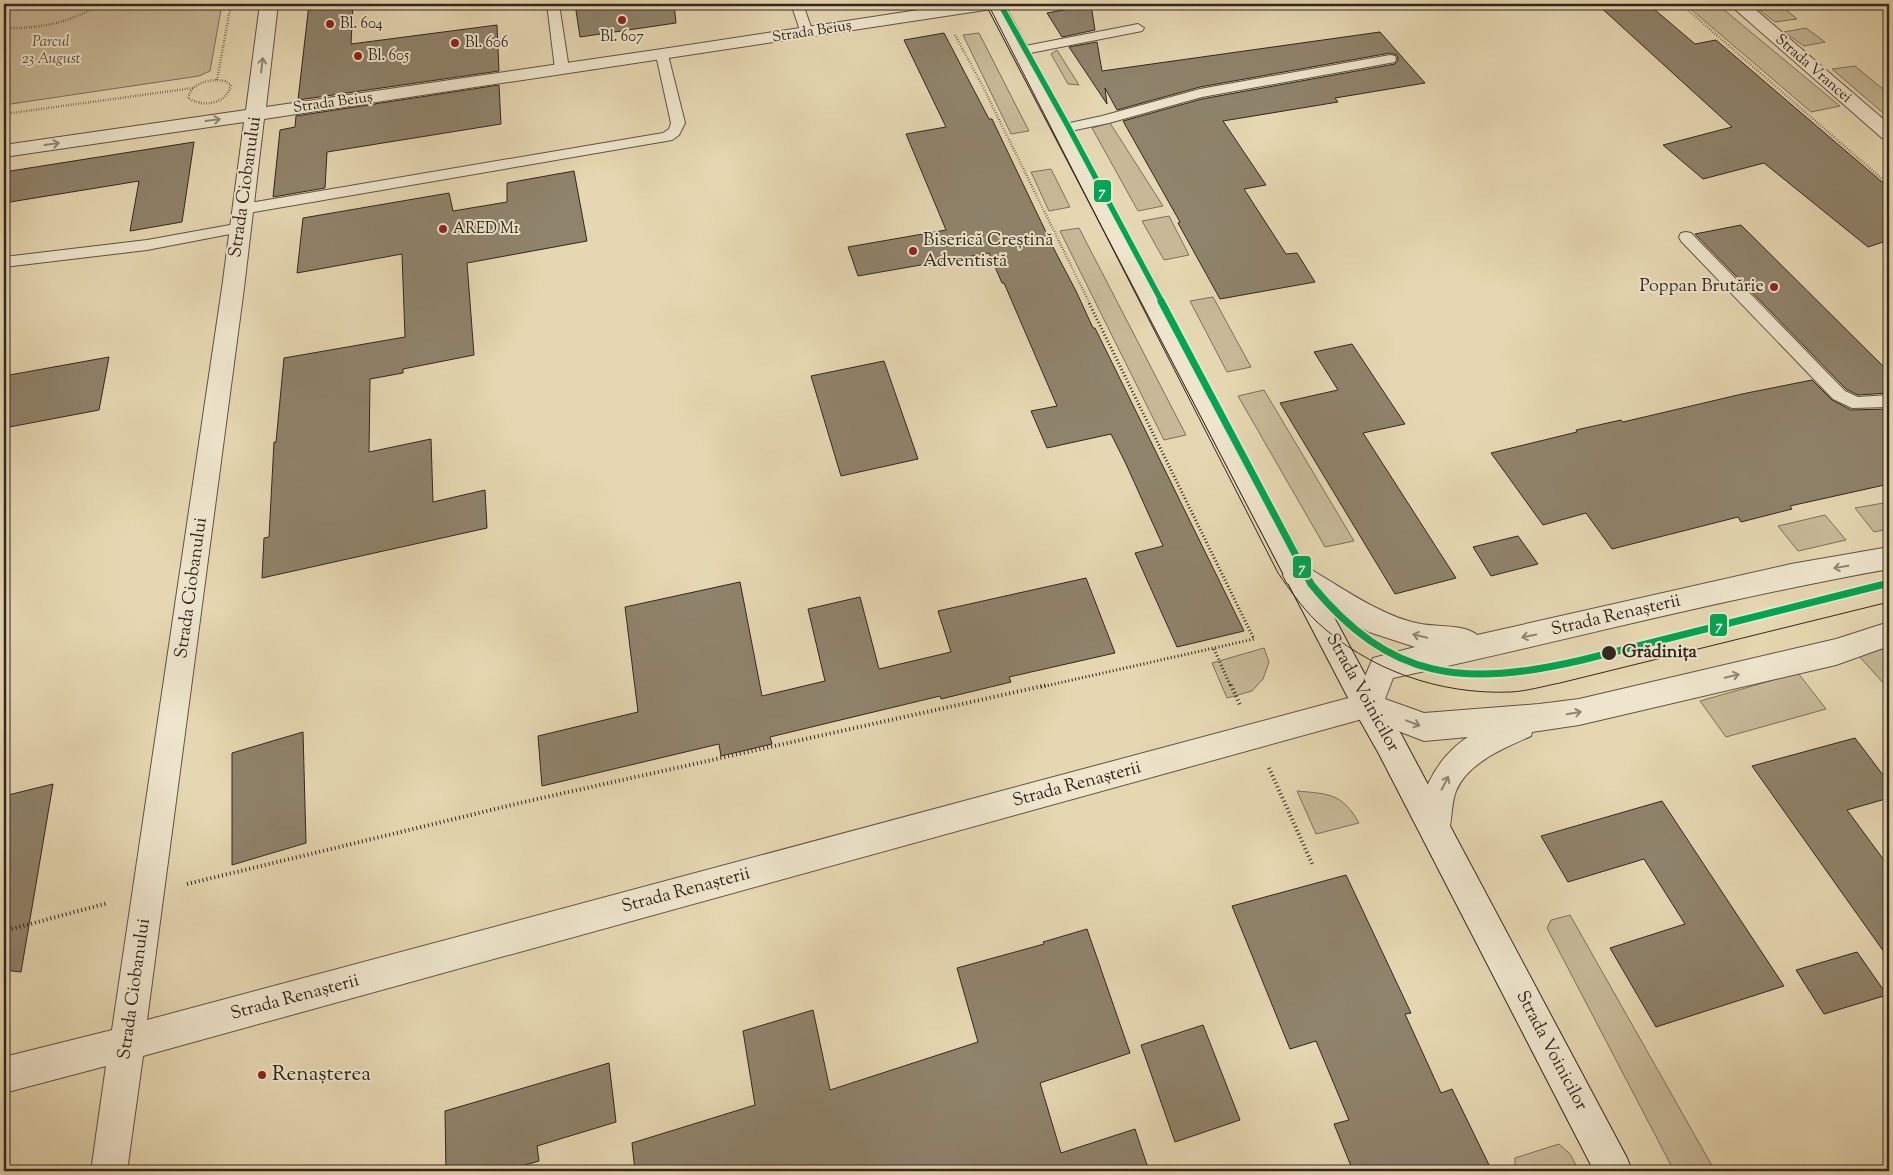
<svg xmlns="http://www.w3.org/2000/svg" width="1893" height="1175" viewBox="0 0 1893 1175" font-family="'Sorts Mill Goudy',serif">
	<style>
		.green { fill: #c7b998; stroke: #7c705c }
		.building { fill: #8f836b; stroke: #32271f }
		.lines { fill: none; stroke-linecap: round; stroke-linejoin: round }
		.service-casing { stroke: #5f5344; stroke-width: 2 }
		.minor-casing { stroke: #5f5344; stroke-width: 2 }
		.tertiary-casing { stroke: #5f5344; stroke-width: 2 }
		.secondary-casing { stroke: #32271f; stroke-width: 2 }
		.path-far2 { stroke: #32271f; stroke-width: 2.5; stroke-dasharray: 0.5 2; stroke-linecap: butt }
		.path-far1 { stroke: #32271f; stroke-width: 3; stroke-dasharray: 1 2.5; stroke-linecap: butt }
		.path { stroke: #32271f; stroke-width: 4; stroke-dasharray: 1 3; stroke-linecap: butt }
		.service { fill: #eee5cc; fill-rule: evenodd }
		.minor { fill: #eee5cc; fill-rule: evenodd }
		.tertiary { fill: #eee5cc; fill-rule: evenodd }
		.secondary { fill: #eee5cc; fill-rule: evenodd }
		.tram { stroke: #32271f; stroke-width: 1 }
		.tram-1-far1-casing { stroke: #eee5cc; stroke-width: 8 }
		.tram-1-casing { stroke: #eee5cc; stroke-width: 11 }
		.tram-1-far1 { stroke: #00a651; stroke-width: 5.5 }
		.tram-1 { stroke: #00a651; stroke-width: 7 }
		.oneway { stroke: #908676 }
		.poi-dot { fill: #8f2418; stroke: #eee5cc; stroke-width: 2 }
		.stop-dot { fill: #32271f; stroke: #eee5cc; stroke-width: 2 }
		.labels { text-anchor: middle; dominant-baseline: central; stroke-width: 4; stroke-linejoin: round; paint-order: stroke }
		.far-poi-label { font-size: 15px; fill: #32271f; stroke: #eee5cc; text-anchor: start }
		.far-street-label { font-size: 15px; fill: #32271f; stroke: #eee5cc }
		.far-park-label { font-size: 15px; font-style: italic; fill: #574c3d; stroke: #eee5cc }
		.street-label { font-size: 18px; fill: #32271f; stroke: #eee5cc }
		.poi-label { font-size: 18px; fill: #32271f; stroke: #eee5cc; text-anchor: start }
		.stop-label { font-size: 18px; font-weight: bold; fill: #32271f; stroke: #eee5cc; text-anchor: start }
		.near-poi-label { font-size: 21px; fill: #32271f; stroke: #eee5cc; text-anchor: start }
		.line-badge { stroke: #eee5cc; stroke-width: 2 }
		.badge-label { font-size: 14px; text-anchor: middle; font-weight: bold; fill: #fff }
	</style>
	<rect width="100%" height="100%" fill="#e5d7b1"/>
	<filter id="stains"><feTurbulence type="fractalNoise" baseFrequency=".004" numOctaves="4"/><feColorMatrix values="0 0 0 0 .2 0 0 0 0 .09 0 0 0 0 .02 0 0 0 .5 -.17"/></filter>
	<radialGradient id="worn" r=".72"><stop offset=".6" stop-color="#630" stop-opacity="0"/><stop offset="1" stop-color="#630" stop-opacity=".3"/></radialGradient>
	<path class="green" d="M4,4H222L210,71L199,76L4,105Z
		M1685,4H1717L1840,106L1811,112Z
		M1752,4H1779L1797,19L1775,22Z
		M1806,28L1825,42L1804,46L1784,32Z
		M979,33L1029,131L1011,134L963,35Z
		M1057,50L1079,85L1068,84L1051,54Z
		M1855,66L1889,94V118L1832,69Z
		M1110,123L1163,206L1138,211L1092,128Z
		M1051,169L1070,207L1049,211L1031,172Z
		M1169,216L1189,255L1164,260L1142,221Z
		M1079,228L1186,435L1164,440L1060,231Z
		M1213,297L1251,367L1227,372L1190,301Z
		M1264,390L1354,541L1325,547L1238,396Z
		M1889,502V529L1874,532L1855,508Z
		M1825,515L1846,540L1798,551L1778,526Z
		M1889,647V685L1886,686L1858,655Z
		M1264,648L1269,662L1263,679L1252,691L1227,698L1212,663Z
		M1798,673L1826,709L1726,737L1700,701Z
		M1297,791C1329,794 1342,793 1359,823L1316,834Z
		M1570,915L1715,1171H1674L1547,928L1551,920Z
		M1559,1144L1570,1154L1579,1171H1515V1158Z"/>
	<path class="building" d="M309,4H353L351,44L497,25L499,71L298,100Z
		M575,4H674L676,23L580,37Z
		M1597,4H1648L1695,44L1716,40L1889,188V240L1868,247L1764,163L1703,179L1663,145L1732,127Z
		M1091,5L1095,30L1062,37L1047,13Z
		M1380,32L1425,83L1335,98L1338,102L1223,121L1266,185L1244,189L1286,254L1297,253L1315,282L1220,299L1178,223L1180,222L1123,121L1202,99L1395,64L1398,60L1397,55L1390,53L1200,87L1117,110L1105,88L1107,104L1069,47L1097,42L1102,71Z
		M944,33L989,119H992L1055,251L1076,291L1093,328H1095L1244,631L1177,647L1135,553L1163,546L1126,464L1111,434L1047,448L1031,411L1057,406L1004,283H1002L989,253L858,276L848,247L946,230L906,134L946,127L904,40Z
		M499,85L501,124L327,152L325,188L273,197L280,130L295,127L296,116Z
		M194,142L182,222L130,231L139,181L4,203V172Z
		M574,171L587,241L467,263L474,355L403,369V373L370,379L369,452L431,439L433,502L485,490L487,528L262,578L264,538L269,537L274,442H276L284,358L405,337L402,254L297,273L303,218L449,193L453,211L507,202V183Z
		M1741,225L1889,372V393L1858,395L1846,389L1695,234Z
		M1352,344L1405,424L1363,433L1456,578L1395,594L1280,403L1338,390L1314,352Z
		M109,357L99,410L4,428V376Z
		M884,361L918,459L841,476L811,376Z
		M1812,380L1832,400L1851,410L1889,409V484L1790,506L1792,509L1741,522L1738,517L1612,549L1586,513L1543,525L1491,453L1577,432L1576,430L1621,420L1623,422L1742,394Z
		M1518,536L1538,564L1491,576L1473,547Z
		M1086,578L1115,653L1009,677L1011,682L941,699L940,696L770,737L772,744L721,756L719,744L542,786L538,736L638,712L625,607L740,582L762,696L825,681L808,609L860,597L879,669L951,652L938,611Z
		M303,732L306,843L232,865V753Z
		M1855,738L1889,783V798L1847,810L1889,867V959L1752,766Z
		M53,784L21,972L4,970V796Z
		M1662,801L1784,986L1656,1027L1610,948L1685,924L1644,859L1568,882L1541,836Z
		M1346,875L1411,1013L1405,1014L1441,1093L1452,1089L1492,1171H1353L1334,1124L1349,1120L1316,1041L1290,1049L1232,906Z
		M1087,929L1130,1053L1040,1083L1061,1153L1135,1129L1149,1171H635L632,1143L755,1105L743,1031L813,1010L830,1090L978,1042L957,968L1044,944L1043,942Z
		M1857,952L1887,995L1824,1014L1796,970Z
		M1203,1025L1240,1120L1175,1142L1141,1045Z
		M609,1063L616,1122L537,1146L539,1161L505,1171H446L445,1111Z"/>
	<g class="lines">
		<g class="service-casing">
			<path id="service" d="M547,4H559L569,69L567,72H557L555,69Z
				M791,4H803L813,33L811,36L807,37L801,33Z
				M1138,24L1144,28L1142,31L1020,55L1014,51L1020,47Z
				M662,51L668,55L685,123L679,135L672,140L243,214L238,212L236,209L238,206L243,204L663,133L669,129L671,123L656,55Z
				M1390,55L1395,56L1396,59L1395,62L1202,97L1109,123L1061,133L1054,129L1056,126L1102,116L1200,89Z
				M241,223L246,225L248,228L246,231L147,250L4,267V257L147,240Z
				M1686,232L1691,233L1845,391L1858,397L1889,395V407L1852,408L1833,399L1681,241L1679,237L1681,233Z"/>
		</g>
		<g class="minor-casing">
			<path id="minor" d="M260,4H278L266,107L662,49L958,4H1001L998,8L992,9L264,119L244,288L147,1020L1367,693L1377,697L1382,706L1377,715L143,1056L127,1171H91L106,1066L4,1093V1057L112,1030L222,288L244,122L4,157V145L246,110Z
				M1729,4H1749L1889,124V140L1882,138Z"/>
		</g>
		<g class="tertiary-casing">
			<path id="tertiary" d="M1889,547V569C1722,599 1559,642 1393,678L1385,699L1424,713L1539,704L1579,699L1836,639L1889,622V646L1836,665L1579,725L1532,732L1531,736C1505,748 1468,762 1456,791C1450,807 1453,825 1446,841L1435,845L1424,841C1409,805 1437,756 1468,737L1424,741L1357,715L1352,706L1373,658L1415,647L1369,632L1287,583L1283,575L1287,567L1297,564L1307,567C1339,586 1384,618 1421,624C1437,627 1464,624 1477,635L1791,564Z"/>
		</g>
		<g class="secondary-casing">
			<path id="secondary" d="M986,4H1004L1377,697L1401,734L1627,1158L1632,1171H1594L1379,754L1357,715Z"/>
		</g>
		<path class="path-far2" d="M1681,4L1889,185
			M4,28C39,29 70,23 100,4
			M955,35L981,83L1089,302
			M215,80L225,81L231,85C227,104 203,108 188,98C191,85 203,81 215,80Z
			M217,80L231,4
			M4,114L193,88"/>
		<path class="path-far1" d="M1214,649L1231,687
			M1041,687L1254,639L1088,301"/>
		<path class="path" d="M1231,685L1240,705
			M1269,768L1313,866
			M187,884L524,802L1047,685
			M4,931L108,903"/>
		<use href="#service" class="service"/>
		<use href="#minor" class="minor"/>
		<use href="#tertiary" class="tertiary"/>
		<use href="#secondary" class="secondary"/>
		<path class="tram" d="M988,4L1278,573C1290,590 1301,606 1316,621C1368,670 1440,695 1511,692C1528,691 1544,686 1560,683L1889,602"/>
		<g class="tram-1-far1-casing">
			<path id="tram-1-far1" d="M1000,4L1069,128L1162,302"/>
		</g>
		<g class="tram-1-casing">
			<path id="tram-1" d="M1161,301L1311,584C1391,682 1465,687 1582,660L1889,583"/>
		</g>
		<use href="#tram-1-far1" class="tram-1-far1"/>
		<use href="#tram-1" class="tram-1"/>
	</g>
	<defs><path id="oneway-shaft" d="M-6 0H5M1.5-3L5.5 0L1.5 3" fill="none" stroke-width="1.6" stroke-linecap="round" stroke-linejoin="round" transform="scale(1.25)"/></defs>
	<g class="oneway">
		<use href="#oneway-shaft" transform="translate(262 65) rotate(-83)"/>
		<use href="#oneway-shaft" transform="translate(213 120) rotate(-8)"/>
		<use href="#oneway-shaft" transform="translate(52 144) rotate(-8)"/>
		<use href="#oneway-shaft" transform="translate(1841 567) rotate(170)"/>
		<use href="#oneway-shaft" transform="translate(1420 636) rotate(-167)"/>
		<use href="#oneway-shaft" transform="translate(1529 636) rotate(168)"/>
		<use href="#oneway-shaft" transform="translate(1732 676) rotate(-13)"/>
		<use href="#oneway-shaft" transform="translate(1574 713) rotate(-9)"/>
		<use href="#oneway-shaft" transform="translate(1413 723) rotate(21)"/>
		<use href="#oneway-shaft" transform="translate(1445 783) rotate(-63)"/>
	</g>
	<g class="poi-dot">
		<circle cx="622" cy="20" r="5"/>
		<circle cx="330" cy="24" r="5"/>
		<circle cx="455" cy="43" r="5"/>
		<circle cx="358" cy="56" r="5"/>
		<circle cx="443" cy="229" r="5"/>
		<circle cx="913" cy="251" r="5"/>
		<circle cx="1774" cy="287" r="5"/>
		<circle cx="262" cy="1075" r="5"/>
	</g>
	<circle class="stop-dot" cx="1609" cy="653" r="8"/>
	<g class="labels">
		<g class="far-poi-label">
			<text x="340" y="24">Bl. 604</text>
			<text x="622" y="37" text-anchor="middle">Bl. 607</text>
			<text x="465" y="43">Bl. 606</text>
			<text x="368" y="56">Bl. 605</text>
			<text x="453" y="229">ARED M1</text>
		</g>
		<g class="far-street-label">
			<text transform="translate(812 32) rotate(-9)">Strada Beiuș</text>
			<text transform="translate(1813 69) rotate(41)">Strada Vrancei</text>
			<text transform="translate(333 103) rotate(-8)">Strada Beiuș</text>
		</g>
		<g class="far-park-label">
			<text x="51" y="42">Parcul<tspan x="51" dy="17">23 August</tspan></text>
		</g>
		<g class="street-label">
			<text transform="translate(246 187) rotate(-82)">Strada Ciobanului</text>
			<text transform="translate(192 588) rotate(-82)">Strada Ciobanului</text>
			<text transform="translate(1616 616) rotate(-13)">Strada Renașterii</text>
			<text transform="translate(1362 693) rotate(61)">Strada Voinicilor</text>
			<text transform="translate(1077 785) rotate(-15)">Strada Renașterii</text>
			<text transform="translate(686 891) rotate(-15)">Strada Renașterii</text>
			<text transform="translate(135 989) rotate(-82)">Strada Ciobanului</text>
			<text transform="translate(295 998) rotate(-15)">Strada Renașterii</text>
			<text transform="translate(1551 1051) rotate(62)">Strada Voinicilor</text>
		</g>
		<g class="poi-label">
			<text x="923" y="241">Biserică Creștină<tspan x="923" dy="21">Adventistă</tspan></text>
			<text x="1764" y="287" text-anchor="end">Poppan Brutărie</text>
		</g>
		<g class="stop-label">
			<text x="1622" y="653">Grădinița</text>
		</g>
		<g class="near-poi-label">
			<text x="272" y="1075">Renașterea</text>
		</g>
	</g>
	<g class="line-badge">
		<rect x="1093" y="179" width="19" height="24" rx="5" fill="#00a651"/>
		<rect x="1292" y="555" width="20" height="24" rx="5" fill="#00a651"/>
		<rect x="1709" y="613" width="19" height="24" rx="5" fill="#00a651"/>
	</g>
	<g class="badge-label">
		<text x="1102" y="196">7</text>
		<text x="1302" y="572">7</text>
		<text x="1719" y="630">7</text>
	</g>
	<rect width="1893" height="1175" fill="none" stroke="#e5d7b1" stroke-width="20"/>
	<rect x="5" y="5" width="1883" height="1165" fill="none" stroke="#32271f" stroke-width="2.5"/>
	<rect x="10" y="10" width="1873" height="1155" fill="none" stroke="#32271f"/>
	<rect width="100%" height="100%" filter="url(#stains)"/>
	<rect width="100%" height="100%" fill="url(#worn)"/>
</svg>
